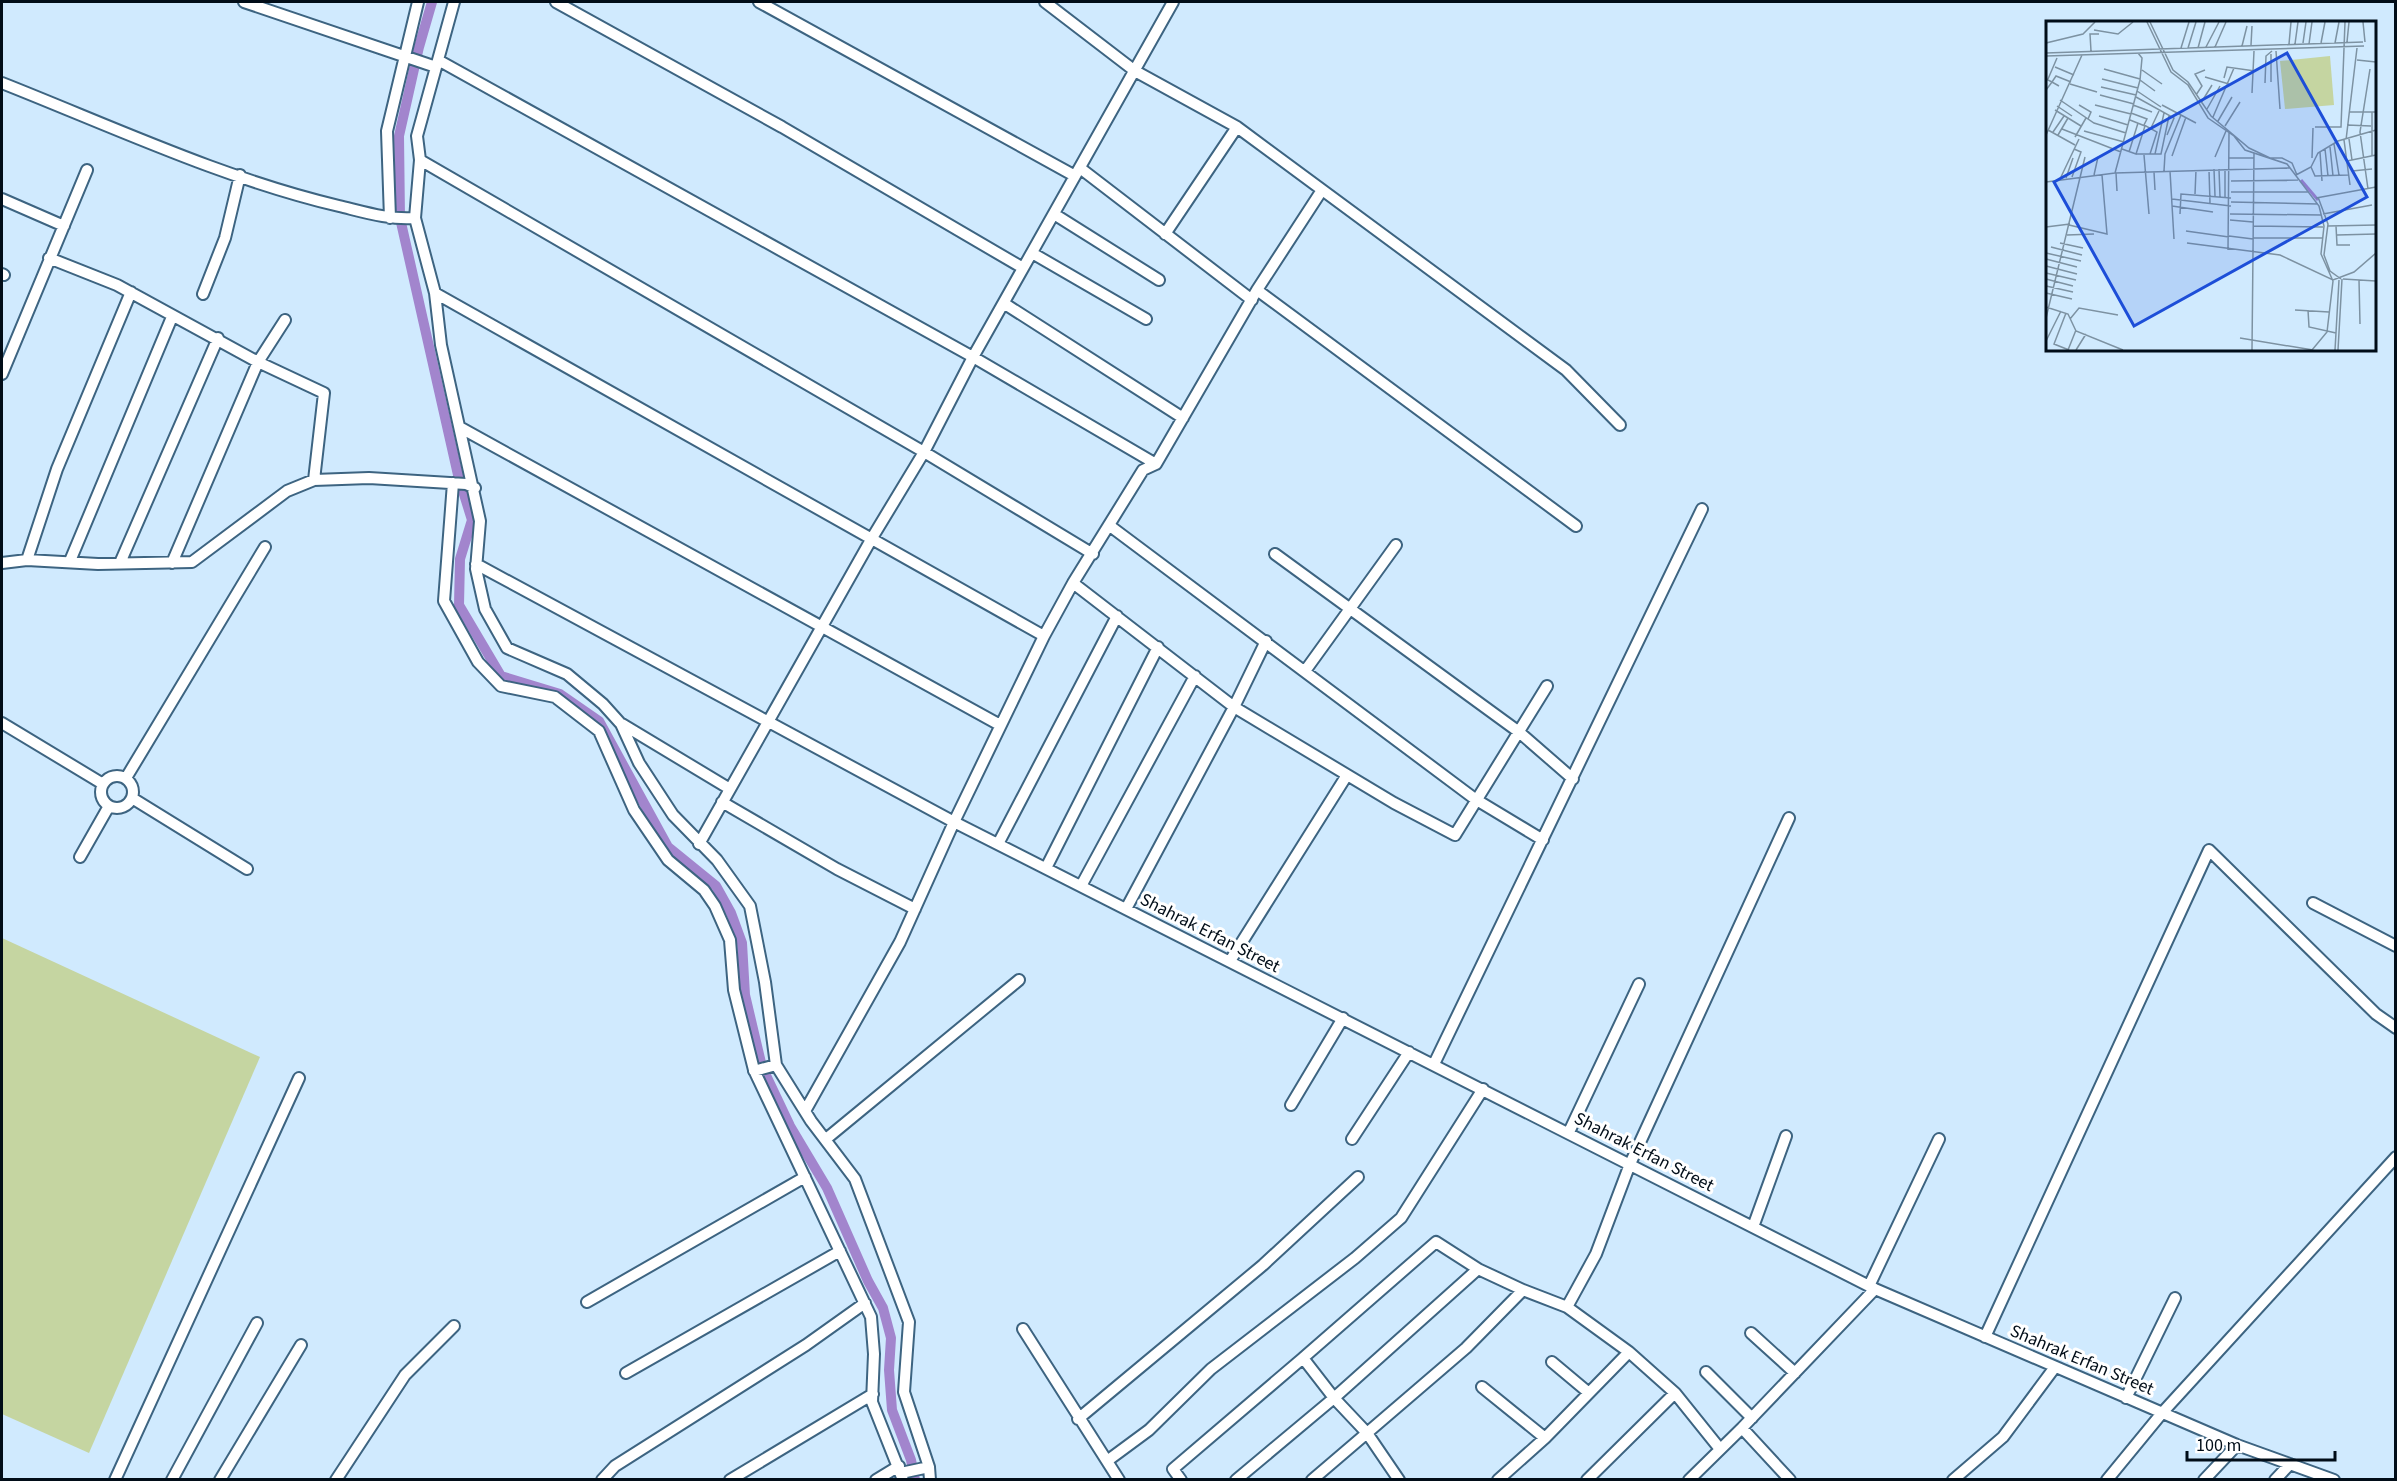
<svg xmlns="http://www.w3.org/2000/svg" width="2397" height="1481" viewBox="0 0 2397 1481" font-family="'Source Sans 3',sans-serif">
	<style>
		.green { fill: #c5d5a1 }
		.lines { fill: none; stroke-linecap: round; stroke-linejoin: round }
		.canal { stroke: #a285cd; stroke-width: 10 }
		.minor-casing { stroke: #3d6481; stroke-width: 14 }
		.minor { stroke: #fff; stroke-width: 10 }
		.labels { text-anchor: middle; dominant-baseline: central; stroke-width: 6; stroke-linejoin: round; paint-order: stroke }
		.street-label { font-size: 18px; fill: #010d18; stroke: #fff }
		.inset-river { fill: none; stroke: #a285cd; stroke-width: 3 }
		.inset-road { fill: none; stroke: #7d92a2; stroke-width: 1.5 }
		.view { fill: #1d4ed8; fill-opacity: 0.15; stroke: #1d4ed8; stroke-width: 3 }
		.inset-edge { fill: none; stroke: #010d18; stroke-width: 3 }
	</style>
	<rect width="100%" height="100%" fill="#d0eafe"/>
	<path class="green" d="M2,938L260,1057L89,1453L2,1414Z"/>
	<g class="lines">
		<path class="canal" d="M432,2L419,47L399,136L400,218L458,475L472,520L460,559L459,605L501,676L560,694L599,721L668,847L716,886L731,913L742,943L745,995L762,1067L790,1126L827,1188L868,1281L883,1308L891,1338L889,1370L892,1410L911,1460L915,1480"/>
		<g class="minor-casing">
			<path id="minor" d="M244,2L436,67
				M454,2L417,136L420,160L415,218L435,293L441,345L480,521L476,569L485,609L507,648L567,674L603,704L621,724L639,763L673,815L717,860L750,906L765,982L776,1065L811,1121L855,1179L909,1322L904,1392L929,1467L930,1480
				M556,2L782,127L1023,268
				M759,2L1075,176
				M1045,2L1135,71L1237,127L1566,370L1620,425
				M438,60L973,357L1156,464
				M2,83C111,126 224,179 339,206C364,212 389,220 415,218
				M420,160L924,452L1093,554
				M1080,168L1252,300
				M2,199L64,226
				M1054,214L1159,280
				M390,218L387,131L418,2
				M1165,234L1237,127
				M1032,253L1146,319
				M49,258L117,285L258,362L324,393L314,480
				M2,274L4,275
				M1257,290L1576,526
				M435,293L1044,636
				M203,294L225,238L240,175
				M1005,304L1183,418
				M2,374L87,170
				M461,428L1000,725
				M453,483L444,601L478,662L501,686L555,697L599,731L634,810L668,860L704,890L715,906L730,940L734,990L754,1070L871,1317L874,1354L872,1402L903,1480
				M1110,526L1475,799L1543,840
				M1275,554L1519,732L1573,779
				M27,560L57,469L131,292
				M70,561L172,317
				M2,563L27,560L98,564L192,562L287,491L314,480L369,478L466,484L475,488
				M120,563L218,338
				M172,563L258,362L285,320
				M476,564L954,822L1875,1289L2237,1445L2334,1480
				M1073,583L1234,707L1394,803L1455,835L1547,686
				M1305,671L1396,545
				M2,723L103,784
				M622,724L730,789
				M101 792a16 16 0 1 1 32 0a16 16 0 1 1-32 0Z
				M126,778L265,547
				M132,798L247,869
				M722,802L837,869L915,909
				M699,844L872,538L924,452L973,357L1173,2
				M998,844L1117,616
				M80,857L109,806
				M1046,868L1158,647
				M1081,886L1195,676
				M2313,903L2396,946
				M1126,909L1234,707L1266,641
				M1230,961L1347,775
				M1434,1064L1702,509
				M754,1071L776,1065
				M1291,1105L1343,1018
				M805,1111L900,942L954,822L1044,636L1073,583L1143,470L1156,464L1257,290L1322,190
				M1569,1132L1639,984
				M826,1139L1019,980
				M1352,1139L1409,1052
				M1753,1227L1786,1136
				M1869,1286L1939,1139
				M587,1302L805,1177
				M1567,1307L1596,1254L1630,1164L1789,818
				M1023,1329L1119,1480
				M1751,1333L1795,1373
				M1985,1337L2209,850L2376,1014L2396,1028
				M1552,1362L1589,1393
				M1706,1372L1752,1418
				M626,1373L840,1251
				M1482,1387L1545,1438
				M2126,1398L2175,1298
				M1078,1419L1263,1265L1358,1177
				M1742,1428L1790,1480
				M1107,1461L1149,1430L1211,1369L1355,1258L1401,1218L1483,1089
				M901,1473L929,1467
				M115,1480L299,1078
				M172,1480L257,1323
				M220,1480L301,1345
				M336,1480L405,1375L454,1326
				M602,1480L615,1466L806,1345L865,1303
				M730,1480L873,1394
				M876,1480L899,1466
				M1181,1480L1173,1469L1303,1358
				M1236,1480L1334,1398L1303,1358L1436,1242L1478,1269
				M1312,1480L1367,1433L1334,1398L1478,1269L1523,1290
				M1399,1480L1367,1433L1466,1348L1523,1290L1567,1307L1629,1352
				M1498,1480L1545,1438L1629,1352L1675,1393L1720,1449
				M1587,1480L1675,1393
				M1689,1480L1742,1428L1875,1289
				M1953,1480L2003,1437L2055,1367
				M2107,1480L2162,1413L2396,1157
				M2204,1480L2237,1445
				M2275,1480L2290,1464"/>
		</g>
		<use href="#minor" class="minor"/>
	</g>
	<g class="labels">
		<g class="street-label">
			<text transform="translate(1210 933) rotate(27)">Shahrak Erfan Street</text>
			<text transform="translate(1644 1152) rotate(27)">Shahrak Erfan Street</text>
			<text transform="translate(2082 1360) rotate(23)">Shahrak Erfan Street</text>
		</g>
	</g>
	<g transform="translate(2046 21)">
		<rect width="330" height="330" fill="#d0eafe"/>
		<path d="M284,35L288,84L239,88L234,40Z" fill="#c5d5a1"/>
		<path class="inset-river" d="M255,159L272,179"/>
		<path class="inset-road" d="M101,1L125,51L142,64L162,97L188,115L199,129L241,143L273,185L278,205L275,233L287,260L281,311L266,329M104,1L127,49L142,61L165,95L203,127L224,137H236L246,142L251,154M317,1L319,21M48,9L72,13L87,1M301,21L303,1M0,22L37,13L49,1M257,22L260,1M275,22L279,1M289,22L293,1M243,23L245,1M249,23L252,1M263,23L266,1M205,24L206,5M196,25L201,5M160,26L173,1M169,26L180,1M135,27L143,1M142,27L150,1M152,27L159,1M45,30L44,13H53M230,30L234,88M0,32L317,21M225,33V61M0,35L318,25M311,39L330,41M9,46L28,54M58,48L94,58M96,49L116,63M159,56L183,63M178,57L181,46L209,50M0,58L6,61L10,55L25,61M2,58L11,37M56,58L92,67M94,59L109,70M219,62L220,35L226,30M24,63L51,71M55,66L90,74M0,69L6,61L13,65M91,70L115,86M206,72L208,30M54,74L88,83M150,74L156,65L149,53L159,49M90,76L128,97L121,114M14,79L48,102L80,112M155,82L166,64M33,84L45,91L42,98M49,84L85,93M87,84L106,91M116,84L150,102M11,85L26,95M161,88L174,65M9,89L35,105M304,91H330M326,91V135M85,92L101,98L98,104L111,111L104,133H90M53,95L82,104M167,96L188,47M172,100L186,76M301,104L325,105M179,105L194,81M269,106H295L299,1M105,107L113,90M16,108L75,131M2,109L29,124M38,110L78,121M7,111L18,95M0,114L36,34M12,114L22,97M29,116L40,97M303,118L306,139M298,119L304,164M300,119L311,27M288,123L293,154M284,126L287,155M76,128L90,133L99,105L84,99M279,128L282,155M83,131L92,102M274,131L276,160M104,133H109L118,92M109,133H115L123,95M98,134L103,193M126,135L140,96M169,136L180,110M183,137H208M266,137L267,107M301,140L330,134M265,146L269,155L302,154M168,148L169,175M173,148L174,176M179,148V176M163,149L164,182M118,150L119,133L135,94M124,150L128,218M306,150L326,148M108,151L109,169M69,152L94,59L96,37L92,32M70,152L71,170M48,154L52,136M250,154L265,146L272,132L292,120L330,109M26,156L35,131L28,128M20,157L27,137M14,158L33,118M185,160L252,159M0,161L69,152L244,147M322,168L314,111L324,48M185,171H263M149,173L150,149M272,176L282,203L278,234L284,250L295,258M270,177L330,166M126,178L185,185M185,181L272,183M126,185L167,191M134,193L135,173L185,177M184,193L275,194M277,193L326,184M184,199L207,201M23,204L61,213L56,154M207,205L277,206M282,205L330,204M290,205L291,224H304M0,206L24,203M140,210L183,216M21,214L48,213M291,214L330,213M183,215L207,218M207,217H276M14,222L37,227M141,222L234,234L287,259L308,251L330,232M5,226L36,234M182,229L183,112M0,232L35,240M0,238L31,246M0,245L31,253M0,252L30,259M0,258L27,265M297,258L330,260M313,259L314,303M0,265L27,271M0,272L26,278M0,286L22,293L30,310L77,329M249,289L283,291M262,289L263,306L290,312M20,292L8,323L23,329M0,297L39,136M24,298L33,287L72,294M194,317L267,329M0,320L15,290M22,329L30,309M30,329L40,313M206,329L208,132M289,329L293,259M292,329L296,258"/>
		<path class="view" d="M241,32L321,176L88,305L8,161Z"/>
		<rect width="330" height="330" class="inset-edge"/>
	</g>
	<rect width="2397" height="1481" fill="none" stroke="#010d18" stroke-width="6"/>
	<path d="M2187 1451v9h148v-9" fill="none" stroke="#010d18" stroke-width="3"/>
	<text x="2196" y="1451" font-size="18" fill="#010d18" stroke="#ffffff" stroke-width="4.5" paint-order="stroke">100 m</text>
</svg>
